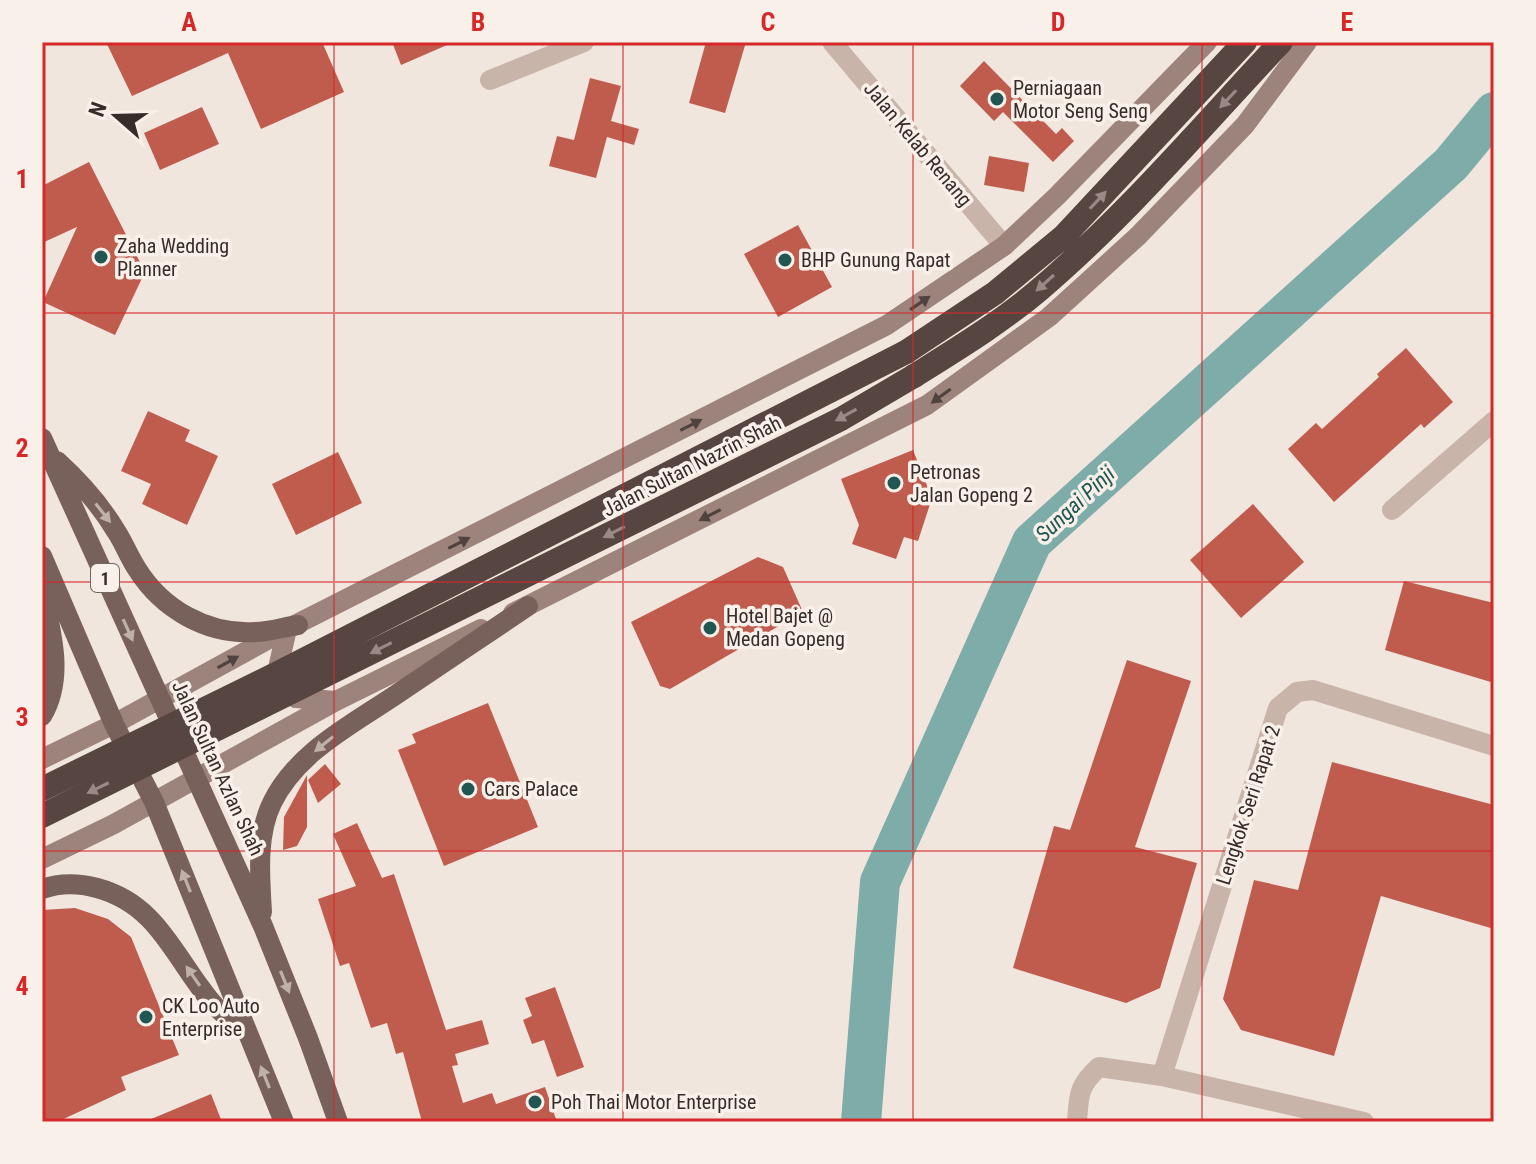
<svg xmlns="http://www.w3.org/2000/svg" width="1536" height="1164" viewBox="0 0 1536 1164" font-family="'Roboto Condensed',sans-serif">
	<style>
		.lines { fill: none; stroke-linecap: round; stroke-linejoin: round }
		.river { stroke: #7eaca9; stroke-width: 40 }
		.building { fill: #bf5c4e }
		.street { stroke: #c9b4aa; stroke-width: 20 }
		.secondary { stroke: #9c847c; stroke-width: 20 }
		.primary { stroke: #78615b; stroke-width: 20 }
		.highway { stroke: #574541; stroke-width: 24 }
		.highway-bridge { stroke: #574541; stroke-width: 24 }
		.oneway { fill: #988985 }
		.oneway2 { fill: #50423e }
		.oneway3 { fill: #bfb0aa }
		.grid { fill: none; stroke: #d62828; stroke-width: 2; stroke-opacity: 0.55 }
		.poi-dot { fill: #215653; stroke: #f9f0ea; stroke-width: 3 }
		.labels { text-anchor: middle; dominant-baseline: central; stroke-width: 7; stroke-linejoin: round; paint-order: stroke }
		.shield { fill: #f9f0ea; stroke: #716763; stroke-width: 2 }
		.shield-label { font-size: 18px; font-weight: bold; fill: #372c29 }
		.poi-label { font-size: 20px; fill: #372c29; stroke: #f9f0ea; text-anchor: start }
		.street-label { font-size: 20px; fill: #372c29; stroke: #f9f0ea }
		.water-label { font-size: 22px; font-style: italic; fill: #215653; stroke: #f9f0ea }
		.neatline { fill: none; stroke: #d62828; stroke-width: 3 }
		.grid-label { font-size: 26px; text-anchor: middle; font-weight: bold; fill: #d62828 }
	</style>
	<rect width="100%" height="100%" fill="#f1e6de"/>
	<g class="lines">
		<path class="river" d="M861,1122L880,882L1032,542L1451,164L1494,112"/>
	</g>
	<path class="building" d="M106,42H322L344,92L261,129L228,53L132,96Z
		M392,42H454L401,65Z
		M706,42H746L725,113L689,103Z
		M984,61L1056,134L1062,128L1074,141L1053,162L1003,112L994,121L960,86Z
		M590,78L621,86L611,121L639,129L634,145L607,137L596,178L549,166L557,136L574,140Z
		M202,107L219,144L160,170L144,133Z
		M989,156L1029,163L1024,192L984,185Z
		M89,162L145,272L115,335L43,302L77,227L42,243V186Z
		M798,225L832,287L778,317L744,254Z
		M1406,348L1453,402L1424,428L1421,424L1334,502L1288,449L1316,423L1322,429L1379,377L1377,374Z
		M148,411L190,430L185,441L218,456L187,525L142,504L151,484L121,471Z
		M913,450L932,498L918,541L904,537L896,559L852,544L859,525L841,479Z
		M338,452L362,503L296,535L272,484Z
		M1253,504L1304,562L1241,618L1190,560Z
		M758,557L783,567L803,612L670,689L660,686L631,622Z
		M1404,581L1494,603V683L1385,650Z
		M1127,660L1191,681L1135,847L1197,863L1160,988L1126,1003L1013,968L1054,826L1070,830Z
		M488,703L538,827L444,866L398,750L416,743L412,734Z
		M1332,762L1494,805V929L1381,896L1334,1056L1241,1030L1223,999L1254,880L1298,890Z
		M325,764L341,784L318,803L308,780Z
		M307,775V827L297,846L283,850L284,817Z
		M357,823L382,878L394,874L446,1030L482,1020L489,1044L455,1054L458,1065L452,1066L463,1103L492,1093L496,1104L545,1087L557,1122H422L403,1052L396,1054L387,1023L371,1028L349,963L340,966L318,899L356,886L333,834Z
		M75,908L108,919L131,937L179,1055L121,1077L126,1090L57,1122H42V910Z
		M555,987L584,1067L557,1077L544,1040L532,1044L523,1020L532,1016L525,998Z
		M211,1094L222,1122H144Z"/>
	<g class="lines">
		<path class="street" d="M832,42L1004,246
			M490,80L584,42
			M1392,510L1494,421
			M1162,1076L1278,708L1297,692L1313,690L1494,746
			M1077,1122C1079,1095 1078,1086 1099,1067L1162,1076L1364,1122"/>
		<path class="secondary" d="M513,613L927,405L1049,317L1138,236L1245,125L1307,42
			M287,629L278,668L296,698L336,701
			M42,759L114,724L287,629L887,325L1004,246L1057,196L1207,42
			M42,859L114,824L336,701L481,629"/>
		<path class="primary" d="M42,438L263,926L308,1038L338,1122
			M57,461C79,481 101,506 116,531C124,543 129,557 137,569C162,609 207,635 255,632C269,632 284,627 298,625
			M42,556L114,724L154,802L284,1122
			M42,589C51,631 65,677 42,716
			M42,889C59,883 79,883 97,888C157,904 173,955 209,999C219,1012 233,1022 246,1031
			M262,912C260,877 256,836 272,803C297,751 355,723 400,692C443,663 485,635 528,606"/>
		<path class="highway" d="M906,352L995,293L1064,236L1245,42
			M914,376C957,349 1000,323 1039,290C1126,216 1203,125 1281,42"/>
		<path class="highway-bridge" d="M42,789L278,673L906,352
			M42,816L841,419L914,376"/>
	</g>
	<defs><path id="oneway-solid" d="M-6-.8H1V-3.2L6.5 0L1 3.2V.8H-6Z" transform="scale(2)"/></defs>
	<g class="oneway">
		<use href="#oneway-solid" transform="translate(1228 99) rotate(133)"/>
		<use href="#oneway-solid" transform="translate(1098 200) rotate(-47)"/>
		<use href="#oneway-solid" transform="translate(1045 283) rotate(138)"/>
		<use href="#oneway-solid" transform="translate(846 415) rotate(151)"/>
		<use href="#oneway-solid" transform="translate(614 532) rotate(153)"/>
		<use href="#oneway-solid" transform="translate(381 648) rotate(153)"/>
		<use href="#oneway-solid" transform="translate(98 788) rotate(154)"/>
	</g>
	<g class="oneway2">
		<use href="#oneway-solid" transform="translate(920 303) rotate(-34)"/>
		<use href="#oneway-solid" transform="translate(941 396) rotate(144)"/>
		<use href="#oneway-solid" transform="translate(691 425) rotate(-27)"/>
		<use href="#oneway-solid" transform="translate(710 515) rotate(153)"/>
		<use href="#oneway-solid" transform="translate(459 543) rotate(-27)"/>
		<use href="#oneway-solid" transform="translate(228 662) rotate(-29)"/>
	</g>
	<g class="oneway3">
		<use href="#oneway-solid" transform="translate(103 513) rotate(52)"/>
		<use href="#oneway-solid" transform="translate(128 630) rotate(66)"/>
		<use href="#oneway-solid" transform="translate(324 744) rotate(141)"/>
		<use href="#oneway-solid" transform="translate(186 881) rotate(-112)"/>
		<use href="#oneway-solid" transform="translate(193 976) rotate(-125)"/>
		<use href="#oneway-solid" transform="translate(285 982) rotate(68)"/>
		<use href="#oneway-solid" transform="translate(265 1077) rotate(-112)"/>
	</g>
	<path class="grid" d="M334,42V1122M623,42V1122M913,42V1122M1202,42V1122M42,313H1494M42,582H1494M42,851H1494"/>
	<g class="poi-dot">
		<circle cx="997" cy="99" r="8"/>
		<circle cx="101" cy="257" r="8"/>
		<circle cx="785" cy="260" r="8"/>
		<circle cx="894" cy="483" r="8"/>
		<circle cx="710" cy="628" r="8"/>
		<circle cx="468" cy="789" r="8"/>
		<circle cx="146" cy="1017" r="8"/>
		<circle cx="535" cy="1102" r="8"/>
	</g>
	<g class="labels">
		<rect class="shield" x="91" y="564" width="28" height="28" rx="6"/>
		<g class="shield-label">
			<text x="105" y="578">1</text>
		</g>
		<g class="poi-label">
			<text x="1013" y="88">Perniagaan<tspan x="1013" dy="23">Motor Seng Seng</tspan></text>
			<text x="117" y="246">Zaha Wedding<tspan x="117" dy="23">Planner</tspan></text>
			<text x="801" y="260">BHP Gunung Rapat</text>
			<text x="910" y="472">Petronas<tspan x="910" dy="23">Jalan Gopeng 2</tspan></text>
			<text x="726" y="616">Hotel Bajet @<tspan x="726" dy="23">Medan Gopeng</tspan></text>
			<text x="484" y="789">Cars Palace</text>
			<text x="162" y="1006">CK Loo Auto<tspan x="162" dy="23">Enterprise</tspan></text>
			<text x="551" y="1102">Poh Thai Motor Enterprise</text>
		</g>
		<g class="street-label">
			<text transform="translate(918 144) rotate(50)">Jalan Kelab Renang</text>
			<text transform="translate(692 466) rotate(-27)">Jalan Sultan Nazrin Shah</text>
			<text transform="translate(218 768) rotate(65)">Jalan Sultan Azlan Shah</text>
			<text transform="translate(1248 805) rotate(-72)">Lengkok Seri Rapat 2</text>
		</g>
		<g class="water-label">
			<text transform="translate(1075 504) rotate(-43)">Sungai Pinji</text>
		</g>
	</g>
	<rect width="1536" height="1164" fill="none" stroke="#f9f0ea" stroke-width="88"/>
	<g transform="translate(116 116) rotate(290)" stroke="#f9f0ea" stroke-width="6" paint-order="stroke">
	<path d="M0-6L14 30L0 20L-14 30Z" fill="#372c29"/>
	<text y="-12" font-size="22" font-weight="bold" text-anchor="middle" fill="#372c29">N</text>
	</g>
	<rect x="44" y="44" width="1448" height="1076" class="neatline"/>
	<g class="grid-label">
		<text x="189" y="31">A</text>
		<text x="478" y="31">B</text>
		<text x="768" y="31">C</text>
		<text x="1058" y="31">D</text>
		<text x="1347" y="31">E</text>
		<text x="22" y="188">1</text>
		<text x="22" y="457">2</text>
		<text x="22" y="726">3</text>
		<text x="22" y="995">4</text>
	</g>
</svg>
